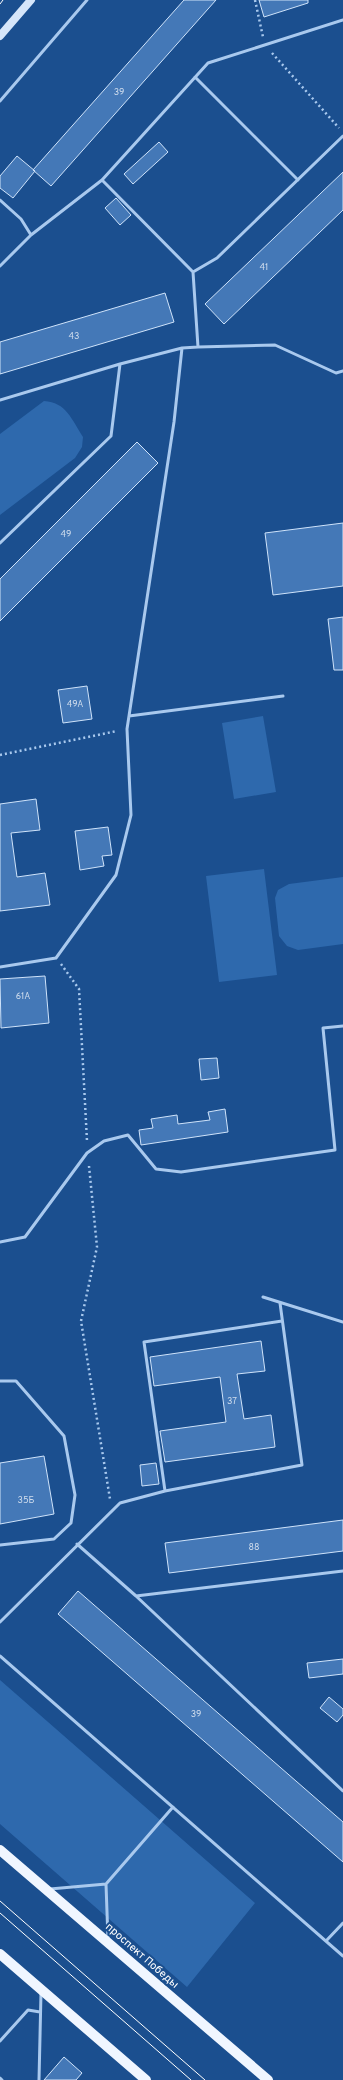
<svg xmlns="http://www.w3.org/2000/svg" width="343" height="2080" viewBox="0 0 343 2080" font-family="Overpass,sans-serif">
	<style>
		.green { fill: #2e69ad }
		.building { fill: #4478b7; stroke: #cfe3fa }
		.lines { fill: none; stroke-linecap: round; stroke-linejoin: round }
		.path { stroke: #a9c9ee; stroke-width: 2.5; stroke-dasharray: 2 3; stroke-linecap: butt }
		.lane { stroke: #a9c9ee; stroke-width: 3 }
		.secondary { stroke: #d6e6fa; stroke-width: 8 }
		.primary { stroke: #f0f6ff; stroke-width: 10 }
		.tram { stroke: #fff; stroke-width: 1 }
		.labels { text-anchor: middle; dominant-baseline: central; stroke-width: 4; stroke-linejoin: round; paint-order: stroke }
		.number-label { font-size: 9px; fill: #d0dded }
		.street-label { font-size: 11px; fill: #fff; stroke: #1b4f8f }
	</style>
	<rect width="100%" height="100%" fill="#1b4f8f"/>
	<path class="green" d="M44,401C66,402 72,420 83,437L82,447L75,458L0,515V434Z
		M263,716L276,792L234,799L222,723Z
		M264,869L277,975L219,982L206,876Z
		M343,877V944L298,950L287,946L279,936L275,898L278,890L289,884Z
		M0,1680L255,1903L187,1987L0,1824Z"/>
	<path class="building" d="M184,0H216L51,186L33,170Z
		M259,0H308V3L264,17Z
		M159,142L168,152L133,184L124,174Z
		M17,156L35,171L13,198L0,188V176Z
		M343,172V210L224,324L205,304Z
		M116,198L131,215L120,225L105,208Z
		M165,293L174,322L0,374V342Z
		M137,442L158,463L0,621V579Z
		M343,523V586L273,595L265,533Z
		M343,617V670H334L328,619Z
		M87,686L92,719L63,723L58,690Z
		M36,799L40,830L11,833L17,877L45,873L50,905L0,911V804Z
		M108,827L112,855L102,856L104,866L80,870L75,831Z
		M45,976L49,1023L1,1028L0,979Z
		M217,1058L219,1078L201,1080L199,1059Z
		M225,1109L228,1132L141,1145L139,1130L153,1128L151,1119L177,1115L178,1124L210,1120L208,1112Z
		M261,1341L265,1371L237,1374L244,1419L271,1415L275,1447L165,1462L160,1431L226,1422L220,1377L154,1386L150,1357Z
		M44,1456L54,1514L0,1524V1463Z
		M156,1463L159,1484L142,1486L140,1465Z
		M343,1520V1551L169,1573L165,1543Z
		M78,1591L343,1822V1862L58,1614Z
		M343,1659V1674L309,1678L307,1663Z
		M329,1697L343,1709V1715L337,1722L320,1708Z
		M64,2057L82,2073L76,2080H44Z"/>
	<g class="lines">
		<path class="path" d="M255,0L263,37
			M272,53L339,128
			M0,755L117,731
			M61,964L79,989L87,1141
			M89,1166L97,1247L81,1321L110,1499"/>
		<path class="lane" d="M195,77L298,180
			M0,101L87,0
			M102,180L193,272L198,347L275,345L336,373L343,371
			M0,200L21,219L31,235L102,180L208,63L343,20
			M0,266L31,235
			M193,272L217,258L343,136
			M120,364L182,348L198,347
			M0,400L120,364L111,436L0,543
			M129,716L283,696
			M0,967L56,958L116,875L131,815L127,729L174,422L182,348
			M0,1242L25,1237L87,1153L104,1141L128,1135L156,1169L181,1172L335,1150L323,1028L343,1026
			M263,1297L343,1322
			M0,1381H16L64,1436L75,1495L71,1523L54,1539L0,1545
			M165,1491L144,1342L282,1321
			M77,1544L136,1596L343,1791
			M136,1596L343,1571
			M0,1622L120,1503L165,1491L302,1465L280,1303
			M0,1656L343,1956
			M50,1889L106,1884
			M108,1940L106,1884L173,1807
			M326,1941L343,1923
			M0,2041L28,2010L40,2012
			M0,2078L2,2080
			M39,2080L41,1993"/>
		<path class="secondary" d="M0,36L31,0"/>
		<path class="primary" d="M0,1850L268,2080
			M0,1954L146,2080"/>
		<path class="tram" d="M0,4L3,0
			M0,1901L205,2080
			M0,1913L191,2080"/>
	</g>
	<g class="labels">
		<g class="number-label">
			<text x="119" y="92">39</text>
			<text x="264" y="267">41</text>
			<text x="74" y="336">43</text>
			<text x="66" y="534">49</text>
			<text x="75" y="704">49А</text>
			<text x="23" y="996">61А</text>
			<text x="232" y="1401">37</text>
			<text x="26" y="1500">35Б</text>
			<text x="254" y="1547">88</text>
			<text x="196" y="1714">39</text>
		</g>
		<g class="street-label">
			<text transform="translate(142 1956) rotate(41)">проспект Победы</text>
		</g>
	</g>
</svg>
